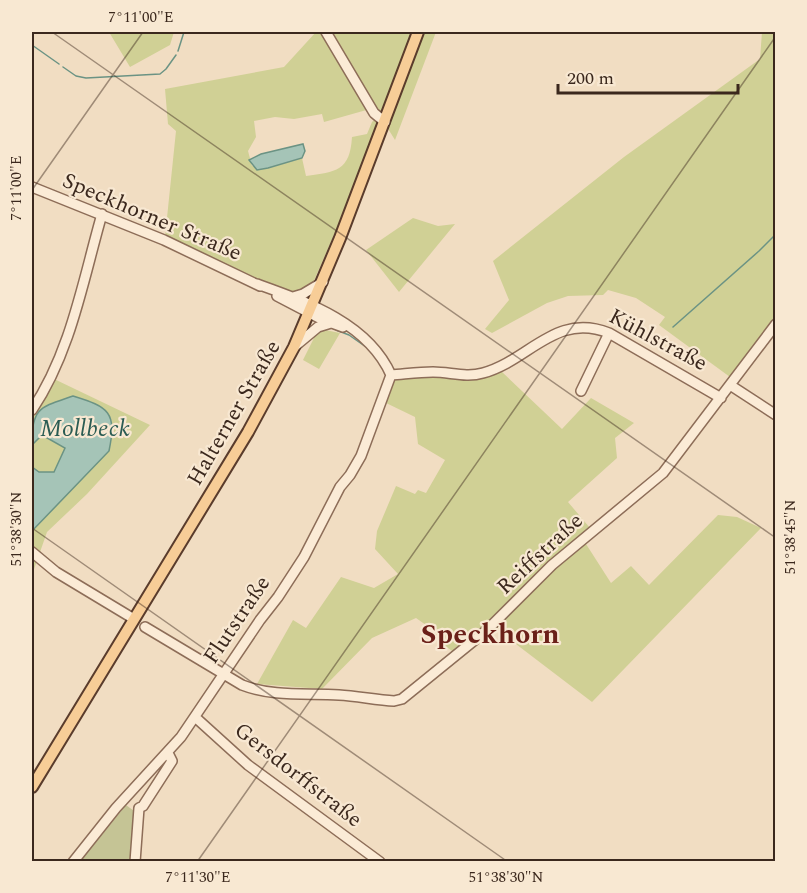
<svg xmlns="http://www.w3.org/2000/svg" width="807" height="893" viewBox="0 0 807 893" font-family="Spectral,serif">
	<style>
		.green { fill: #d0d095 }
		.cemetery { fill: #c5c495 }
		.water { fill: #a5c4b7; stroke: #6b9384; stroke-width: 1.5 }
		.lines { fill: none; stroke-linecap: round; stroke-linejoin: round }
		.stream { stroke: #6b9384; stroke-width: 1.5 }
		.minor-casing { stroke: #8d6d58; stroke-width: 12 }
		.major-casing { stroke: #5a3c2c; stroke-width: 14 }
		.minor { stroke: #fbebd6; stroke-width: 9 }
		.major { stroke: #f7cd97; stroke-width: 10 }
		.ticks { fill: none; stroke: #3b281d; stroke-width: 1.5; stroke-opacity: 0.45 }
		.labels { text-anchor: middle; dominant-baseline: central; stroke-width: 4.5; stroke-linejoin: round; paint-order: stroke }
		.street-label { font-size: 22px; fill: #3b281d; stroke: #f8e8d2 }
		.water-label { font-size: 24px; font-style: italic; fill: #2b5c53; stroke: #f8e8d2 }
		.district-label { font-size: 28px; font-weight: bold; fill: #6b2019; stroke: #f8e8d2 }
		.neatline { fill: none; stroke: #3b281d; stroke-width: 2 }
		.ticks-label { font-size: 15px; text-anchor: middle; fill: #3b281d }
	</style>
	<rect width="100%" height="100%" fill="#f1ddc2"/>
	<path class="green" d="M109,32H174L170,45L130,67Z
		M316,32H324L370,109L324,122L322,114L294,119L275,117L254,121L256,137L248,151L252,166L268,168L302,158L306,176C336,172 350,171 352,137L367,134L372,122L376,118L381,127L313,283L310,286L295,294L266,284L165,237L176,131L168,124L165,89L284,67Z
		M328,32H436L395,140Z
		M762,32H776L775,317L730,377L659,325L665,317L636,298L608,290L603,295L568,296L547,303L492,333L485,329L509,300L493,261L624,157L760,59Z
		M413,218L438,226L455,224L399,292L366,250Z
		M325,330L340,333L319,369L303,360L316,334Z
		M501,371L562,429L591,398L634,423L615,438L617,458L568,502L590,528L586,544L611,583L631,566L649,585L718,515L737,517L761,528L592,702L495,628L455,653L434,638L433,630L416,618L372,638L322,689L257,684L293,620L306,628L341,577L374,588L398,574L375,549L377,531L396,486L415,494L418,490L426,493L445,460L418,444L415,417L384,402L394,380C418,368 449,380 474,379C483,378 492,374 501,371Z
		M52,378L150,425L87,494L47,532L32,575V412Z"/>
	<path class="cemetery" d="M126,805L138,814L133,861L80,862Z"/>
	<path class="water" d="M303,144L305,151L302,158L268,168L257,170L249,160L261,154Z
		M73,396C109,407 117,412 109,451L32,531V467L39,472H54L65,448L42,435L32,445C31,407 41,407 73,396Z"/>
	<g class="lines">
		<path class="stream" d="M32,45L59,64
			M178,51L184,32
			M63,67L76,76L86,78L160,74L166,69L176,55
			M673,327L759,251L776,234
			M336,330L349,335L366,347"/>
		<g class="minor-casing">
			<path id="minor" d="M326,32L374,113L385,122
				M32,187L164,240L260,286
				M257,284C307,302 368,323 391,375C405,374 419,372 433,372C450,372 466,378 483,373C530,360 555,312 609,333L721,398
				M277,296L321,319L343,327
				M293,297L303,294L323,282
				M294,347L318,327L331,323
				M730,385L776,415
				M581,391L609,333
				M32,410C71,352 83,280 102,214
				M32,552L56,572L134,619
				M145,627L242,685C273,697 306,693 339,695C357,696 376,700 394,701L402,699L487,630L552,565L663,473L776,324
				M195,717L248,765L380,862
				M73,862L116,808L181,737L260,620L278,597L304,557L340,487L350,475L361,456L391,375
				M135,862L139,808L143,806L172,761L168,753"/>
		</g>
		<g class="major-casing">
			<path id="major" d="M32,787L248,432L294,347L340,238L418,32"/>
		</g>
		<use href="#minor" class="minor"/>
		<use href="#major" class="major"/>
	</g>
	<path class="ticks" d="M52,32L776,538M32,190L143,32M32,528L508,862M197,862L776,36"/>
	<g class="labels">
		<g class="street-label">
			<text transform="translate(152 217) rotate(23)">Speckhorner Straße</text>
			<text transform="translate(658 340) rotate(28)">Kühlstraße</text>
			<text transform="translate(234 413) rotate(-60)">Halterner Straße</text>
			<text transform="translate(540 554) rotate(-43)">Reiffstraße</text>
			<text transform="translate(237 620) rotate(-56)">Flutstraße</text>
			<text transform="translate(298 775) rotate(38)">Gersdorffstraße</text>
		</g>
		<g class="water-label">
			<text x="85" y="429">Mollbeck</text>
		</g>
		<g class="district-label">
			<text x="490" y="634">Speckhorn</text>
		</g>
	</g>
	<rect width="807" height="893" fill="none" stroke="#f8e8d2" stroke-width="66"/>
	<path d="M558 84v9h180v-9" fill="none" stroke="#3b281d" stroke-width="3"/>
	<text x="567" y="84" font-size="18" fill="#3b281d" stroke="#f8e8d2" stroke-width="4.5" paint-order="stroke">200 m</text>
	<rect x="33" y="33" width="741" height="827" class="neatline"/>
	<g class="ticks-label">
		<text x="141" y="22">7°11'00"E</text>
		<text transform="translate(16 188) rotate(-90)" y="5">7°11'00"E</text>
		<text transform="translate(16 529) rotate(-90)" y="5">51°38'30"N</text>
		<text transform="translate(790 537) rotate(-90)" y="5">51°38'45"N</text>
		<text x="198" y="882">7°11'30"E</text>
		<text x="506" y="882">51°38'30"N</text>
	</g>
</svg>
